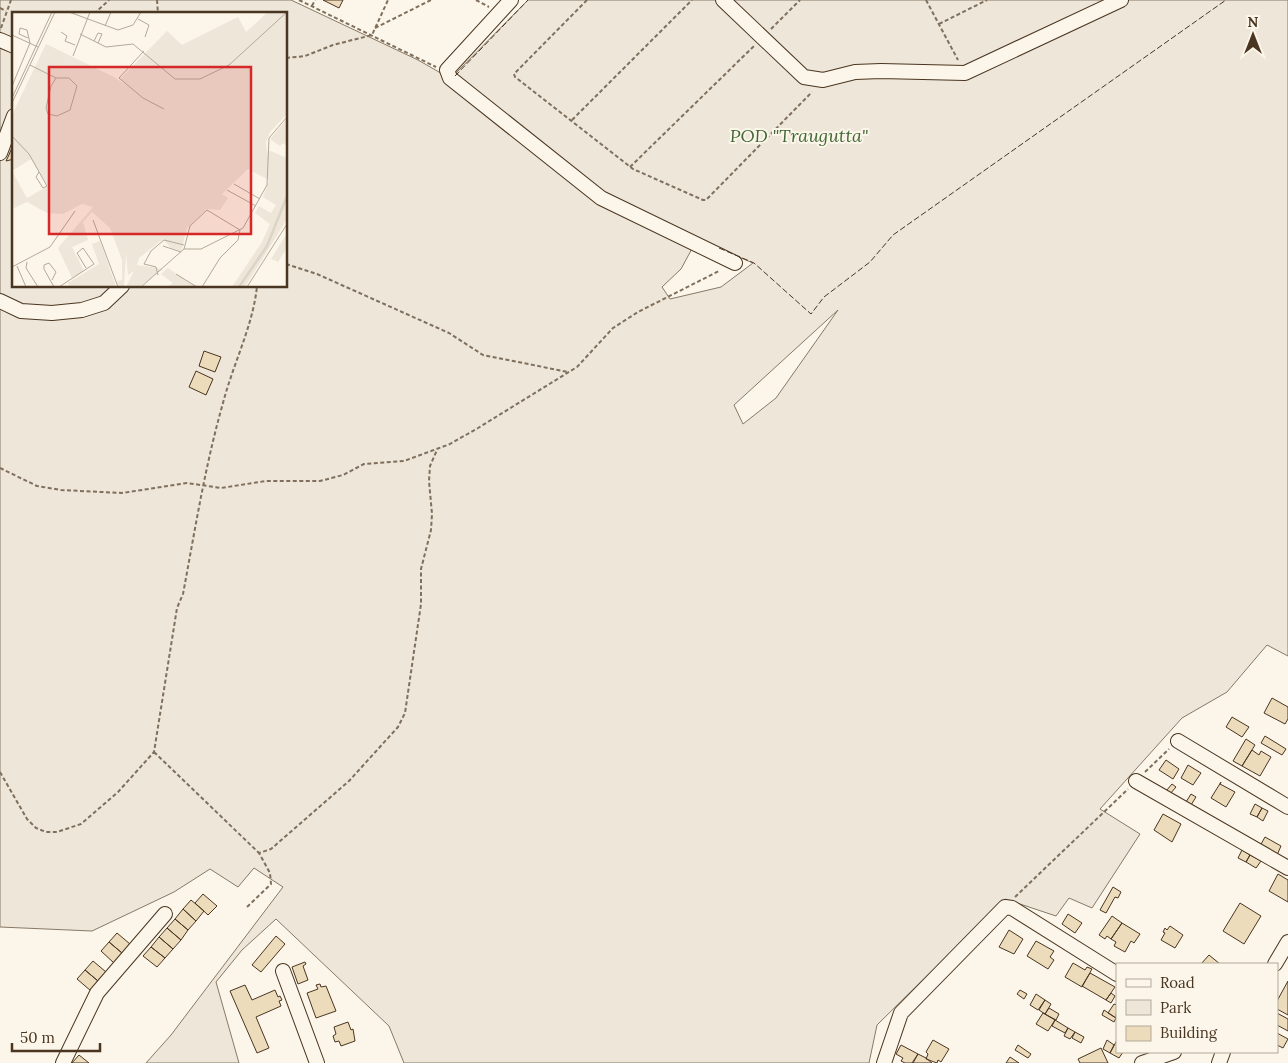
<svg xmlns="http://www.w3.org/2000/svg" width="1288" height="1063" viewBox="0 0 1288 1063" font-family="Lora,serif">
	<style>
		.green { fill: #ede6d9; stroke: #887966; fill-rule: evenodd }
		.building { fill: #ecdcbc; stroke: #4a3520 }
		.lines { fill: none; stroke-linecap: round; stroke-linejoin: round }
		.minor-casing { stroke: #4a3520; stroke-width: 16 }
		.path { stroke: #7f6f5c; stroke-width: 2; stroke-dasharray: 4 2.5; stroke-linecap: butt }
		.minor { stroke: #fbf6e9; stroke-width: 14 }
		.fence { stroke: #4a3520; stroke-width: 1; stroke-dasharray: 6 2.5; stroke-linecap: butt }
		.labels { text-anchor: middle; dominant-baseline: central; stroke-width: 4; stroke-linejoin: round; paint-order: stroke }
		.park-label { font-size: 18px; font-style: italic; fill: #436837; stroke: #fbf6e9 }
		.inset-river { fill: none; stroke: #dcd4c6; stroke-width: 2.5 }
		.inset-road { fill: none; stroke: #b4a999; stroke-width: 1 }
		.view { fill: #d62828; fill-opacity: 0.15; stroke: #d62828; stroke-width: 2.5 }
		.inset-edge { fill: none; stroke: #4a3520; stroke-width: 2.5 }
	</style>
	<rect width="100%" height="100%" fill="#fbf6e9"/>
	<path class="green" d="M0,0H291L418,60L439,72L456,91L454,75L528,0H1288V656L1267,645L1227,692L1182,718L1100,809L1140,834L1092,908L1069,898L1056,916L1005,899L877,1025L869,1063H404L389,1026L276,919L242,950L216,982L239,1063H146L171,1035L283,887L254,868L238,887L210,869L174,892L92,931L0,927ZM14,14H286V286H14ZM689,236L753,263L721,287L670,299L662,287L681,269L694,245ZM838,310L776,398L743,424L734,405Z"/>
	<path class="building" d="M323,0H343L339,8Z
		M14,143V159L6,161L8,157Z
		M204,351L221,357L215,372L199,366Z
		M196,371L213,379L206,395L189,387Z
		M1272,698L1288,707V719L1285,724L1264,713Z
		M1232,717L1249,727L1242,737L1226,727Z
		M1265,736L1286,749L1282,755L1261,743Z
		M1246,739L1255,745L1242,766L1233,761Z
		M1252,750L1259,755L1261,751L1271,757L1260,776L1242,766Z
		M1166,760L1179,769L1173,779L1159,770Z
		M1188,765L1201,773L1193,785L1181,778Z
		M1221,782L1220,784L1235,792L1226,807L1211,798Z
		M1172,784L1176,787L1170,794L1166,791Z
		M1191,794L1196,797L1191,805L1186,802Z
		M1255,804L1262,808L1257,817L1250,814Z
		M1262,808L1268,811L1263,821L1257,817Z
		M1163,814L1181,824L1172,842L1154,830Z
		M1265,837L1281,846L1277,855L1260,846Z
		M1242,850L1250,855L1246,862L1238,858Z
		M1250,855L1261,861L1256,868L1246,862Z
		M1278,874L1288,880V902L1269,891Z
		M1113,887L1121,892L1118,898L1115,897L1106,913L1100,910Z
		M203,894L217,906L208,915L195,903Z
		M191,900L204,911L196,921L183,909Z
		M1240,903L1261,916L1244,944L1223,931Z
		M183,909L196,921L188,930L175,919Z
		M1068,914L1082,923L1075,933L1062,924Z
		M1112,916L1122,923L1111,939L1107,936L1105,939L1099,935Z
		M175,919L188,930L181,940L167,928Z
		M1122,923L1140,934L1134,943L1131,941L1125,952L1114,946L1116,942L1111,939Z
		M1170,926L1183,935L1175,948L1161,940L1165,933L1163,932L1165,928L1167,930Z
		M167,928L181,940L173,949L159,937Z
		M1009,930L1023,939L1014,954L999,947Z
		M117,933L130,944L122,953L109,942Z
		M276,936L285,944L261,972L252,965Z
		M159,937L173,949L165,958L151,947Z
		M1036,941L1054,951L1050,957L1054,960L1048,969L1027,956Z
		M109,942L122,953L114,963L101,951Z
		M151,947L165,958L157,967L143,956Z
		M1209,955L1220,964H1201Z
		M93,961L106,972L98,981L85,970Z
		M305,962L306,964L303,966L308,980L298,984L292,967Z
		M1073,963L1085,970L1087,967L1092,969L1082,987L1065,977Z
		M85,970L98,981L91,991L77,979Z
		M1090,973L1115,987L1106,1000L1082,986Z
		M1288,981V1015L1277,1009V1001Z
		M320,984L321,987L326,986L336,1011L316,1018L307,993L318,989L316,985Z
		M245,985L252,1000L275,990L278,997L280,996L282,1000L279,1001L281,1006L256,1017L269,1048L257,1053L230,991Z
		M1020,990L1027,994L1024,999L1017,994Z
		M1111,993L1115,996L1111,1003L1106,1000Z
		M1036,994L1045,1000L1038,1010L1030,1005Z
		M1045,1000L1051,1004L1045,1014L1039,1010Z
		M1114,1004L1117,1005L1116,1018L1108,1013Z
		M1049,1008L1059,1014L1056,1020L1045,1014Z
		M1104,1010L1116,1018L1114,1022L1102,1015Z
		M1043,1013L1055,1020L1048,1031L1036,1024Z
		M1277,1013L1288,1019V1031L1277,1025Z
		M1055,1020L1068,1028L1065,1033L1052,1026Z
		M348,1022L351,1030L353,1029L355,1041L341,1046L339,1041L335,1042L333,1036L336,1034L334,1027Z
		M1068,1028L1075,1032L1070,1039L1064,1036Z
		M1075,1032L1084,1037L1081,1043L1072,1038Z
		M1277,1033L1288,1039L1283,1048L1277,1045Z
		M933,1040L949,1049L941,1062L938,1060L937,1063L926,1059L928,1054L926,1052Z
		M1107,1040L1114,1045L1110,1053L1103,1049Z
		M1117,1040V1052H1123L1119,1058L1110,1053Z
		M901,1045L918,1054L912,1063H905L901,1061L903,1058L896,1054Z
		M1018,1045L1031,1054L1028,1058L1015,1050Z
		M1101,1048L1108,1063H1080L1078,1059Z
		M918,1054L926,1058L932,1063H913Z
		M79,1055L89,1063H72Z
		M1010,1057L1019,1063H1006Z"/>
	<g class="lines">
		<g class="minor-casing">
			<path id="minor" d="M511,0L447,70L450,78L601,198L735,263
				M723,0L804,77L823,80L855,72L881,71L965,73L1121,0
				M0,40L14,46
				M0,153L14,116
				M0,301L21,311L52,313L82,310L104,303L122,286
				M1178,741L1288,807
				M1136,781L1288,868
				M1275,964L1288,942
				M283,971L317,1063
				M63,1063L97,993L165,914
				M884,1063L901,1013L1005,907L1012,908L1117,974
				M1142,1063L1174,1052
				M1219,1063L1223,1052"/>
		</g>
		<path class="path" d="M157,0L158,14
			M299,0L436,67
			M476,0L489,7
			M587,0L514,74L515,77L633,169L703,200H706L812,92
			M926,0L958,60
			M312,6L315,0
			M0,8L6,11
			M94,14L109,0
			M939,24L987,0
			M1,28L11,0
			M375,28L431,0
			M771,29L800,0
			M286,58L305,56L333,45L372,35L388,0
			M572,120L692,0
			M630,167L754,46
			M286,264L317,274L449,333L483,355L568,372
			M0,468L37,486L61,490L122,493L187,483L221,488L266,481H320L343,475L364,464L404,461L450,444L478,428L577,367L613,328L638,312L719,271
			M154,752L259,853
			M0,772L27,819L36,828L46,832H57L81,824L118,792L154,752L177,608L183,594C195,530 205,466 223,403C233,364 253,326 257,286
			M1145,772L1169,749
			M1015,897L1128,789
			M247,907L271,884L270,873L259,853L271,849L349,781L398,727L405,713L421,604V569L431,530L432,514L429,481L430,466L437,450"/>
		<use href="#minor" class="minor"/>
		<path class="fence" d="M455,76L528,0
			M719,248L754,263L811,314L824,297L870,262L893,235L1226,0"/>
	</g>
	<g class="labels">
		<g class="park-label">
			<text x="799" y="135">POD "Traugutta"</text>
		</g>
	</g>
	<g transform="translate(12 12)">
		<rect width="275" height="275" fill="#fbf6e9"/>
		<path d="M256,0H275V102L258,120L254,130L255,143L256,138L275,146V207L233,275H220L250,230L258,212L243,201L247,194L259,201L264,193L251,185L257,168L236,157L210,182L216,186L208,198L195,197L175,216L169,239L159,236L151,227L127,246L125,253L151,257L127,275H114L122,259L116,263L114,241L112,275H107L105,269L110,268V248L98,216L80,200L71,210L76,228L60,235L72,259L60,266L46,236L81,195L70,192L51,202L35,201L15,190L0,197V103L34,32L102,65L115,74L108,67L155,19L170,33L226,5L234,20ZM19,147L36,174L15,186L0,159ZM275,107V134L271,131L268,134L258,127ZM274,223L275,236L266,250L259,247ZM88,229L104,275H57L56,271L87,252L80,232ZM156,256L181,273L186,275H155L161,271L149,262Z" fill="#ede6d9" fill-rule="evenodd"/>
		<path class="inset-river" d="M227,275L255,234L275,184"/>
		<path class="inset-road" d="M57,0L106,18L121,13L129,0M126,7L137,13L133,25M93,14L99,0M49,20L55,24L53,29L63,33M68,22L94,35L121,32L163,67H188L217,53L275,0M0,23L26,35M82,29L86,21L90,22L86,31M132,39L107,66L131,86L152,97M61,44L78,0M18,53L44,66H57L65,74L58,98L45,104L36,102L34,96L39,74L44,66M0,74L18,31L15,18L8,16L7,22L16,26M0,86L40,0M0,91L43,0M0,124L17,142L35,174L31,176L24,165L27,160M222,172L248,187M215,178L244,194M81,208L106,275M151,234L169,240M172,237L178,214L195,198L228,218L226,228L208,246L190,275M15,250L14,256L26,275M5,254L14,275M0,255L38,235L63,199M164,262L185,275M146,263L144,255L132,252L139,239L152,228L172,233M40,268L44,260L37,251L32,253V257L42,275M47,275L82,252L71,236L65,241L74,256M129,275L172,237H189L231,216L255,173L257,126L275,105M235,275L275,212"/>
		<path class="view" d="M37,55H239V222H37Z"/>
		<rect width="275" height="275" class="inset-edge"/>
	</g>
	<rect x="1116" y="963" width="162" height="90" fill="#fbf6e9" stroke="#b4a999"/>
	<rect x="1126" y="979" width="25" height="8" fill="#fbf6e9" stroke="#b4a999"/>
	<text x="1160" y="988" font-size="15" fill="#4a3520">Road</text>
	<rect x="1126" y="1000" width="25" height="15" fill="#ede6d9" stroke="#b4a999"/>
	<text x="1160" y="1013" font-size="15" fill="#4a3520">Park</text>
	<rect x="1126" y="1026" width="25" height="15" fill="#ecdcbc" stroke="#b4a999"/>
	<text x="1160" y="1038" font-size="15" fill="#4a3520">Building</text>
	<g transform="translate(1253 35)" stroke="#fbf6e9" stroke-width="4" paint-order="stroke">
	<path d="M0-4L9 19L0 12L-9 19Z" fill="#4a3520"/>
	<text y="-8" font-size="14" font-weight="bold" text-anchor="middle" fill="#4a3520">N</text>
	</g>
	<path d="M12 1043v8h88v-8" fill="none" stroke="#4a3520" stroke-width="2.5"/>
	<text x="20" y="1043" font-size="15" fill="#4a3520" stroke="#fbf6e9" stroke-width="4" paint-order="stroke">50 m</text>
</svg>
